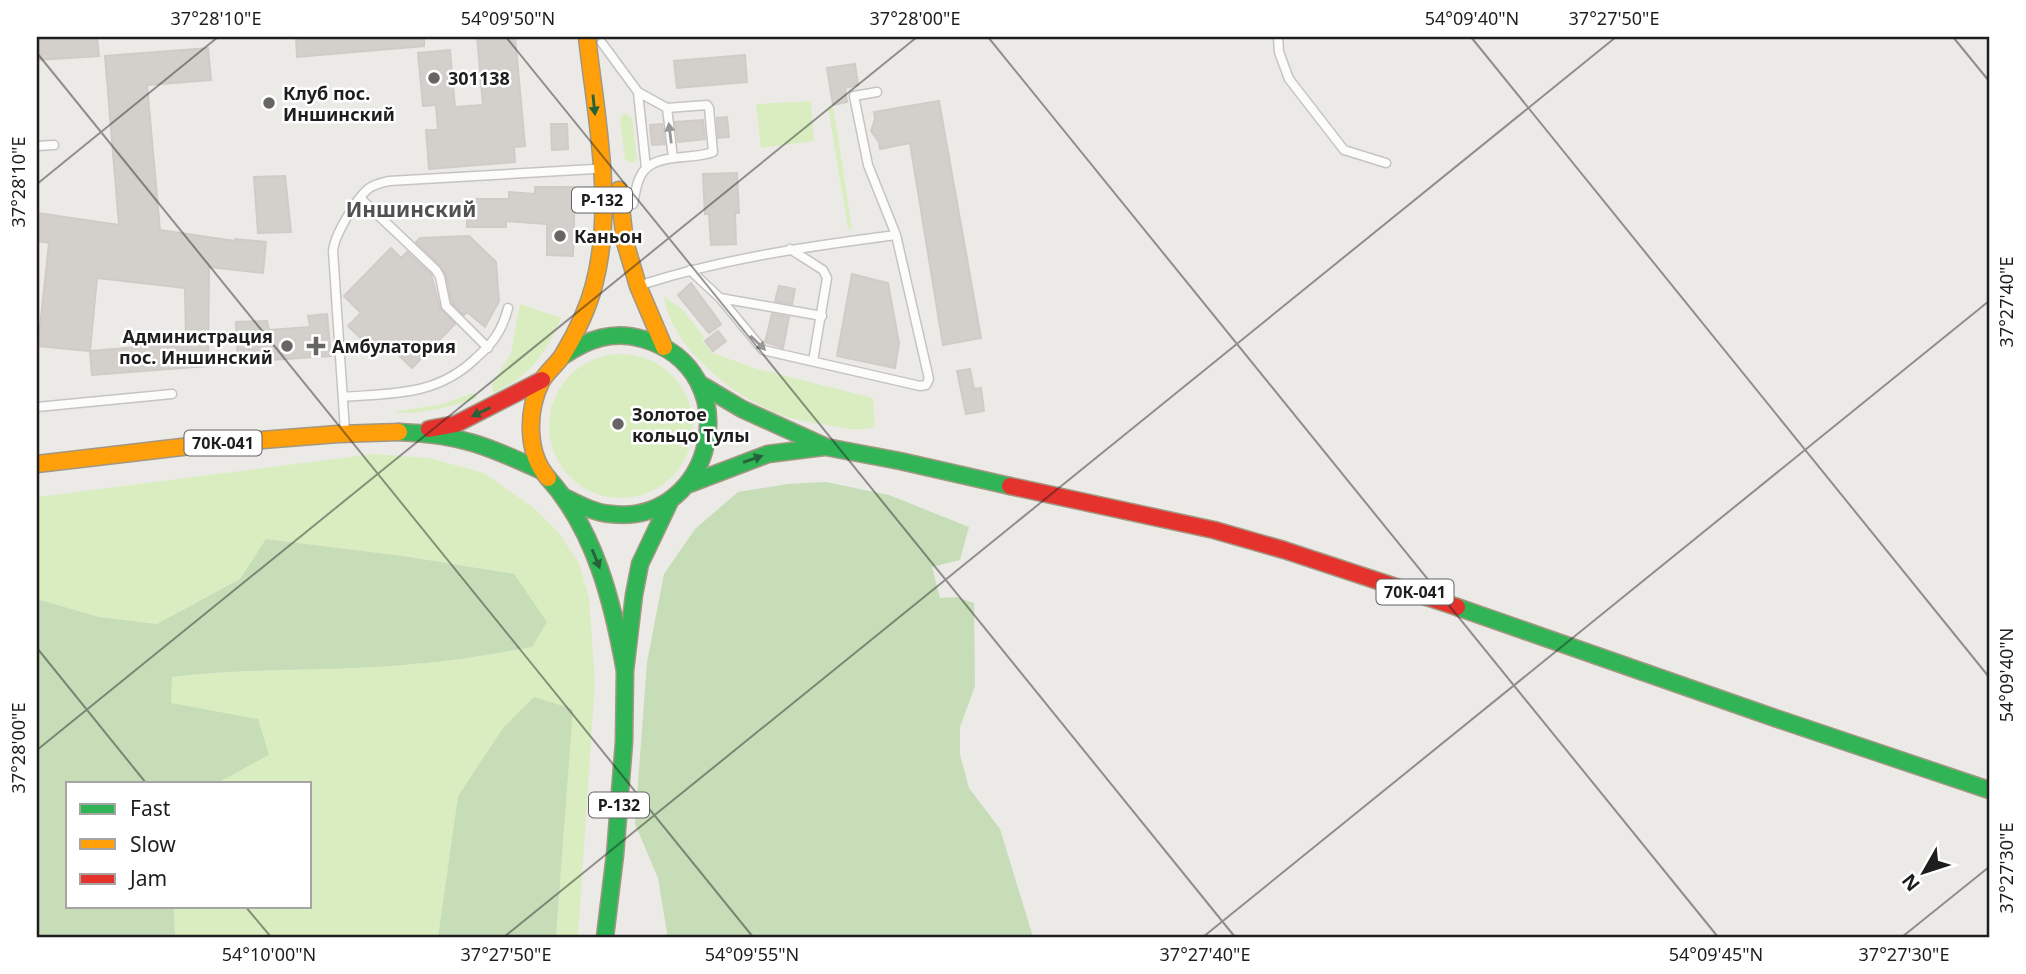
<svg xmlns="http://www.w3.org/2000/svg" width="2026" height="974" viewBox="0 0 2026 974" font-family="'Noto Sans',sans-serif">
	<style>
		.grass { fill: #d9edc1 }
		.forest { fill: #c6ddb8 }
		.building { fill: #d3d0cc; stroke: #d0cbc7; stroke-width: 2; fill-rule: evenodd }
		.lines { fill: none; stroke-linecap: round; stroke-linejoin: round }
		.lane-casing { stroke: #c5c4c2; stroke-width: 11 }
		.fast-casing { stroke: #a29782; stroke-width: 19 }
		.slow-casing { stroke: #a29782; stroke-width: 19 }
		.jam-casing { stroke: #a29782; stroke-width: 19 }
		.lane { stroke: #fcfcfb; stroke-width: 8 }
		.fast { stroke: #30b455; stroke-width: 16 }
		.slow { stroke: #ff9f0a; stroke-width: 16 }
		.jam { stroke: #e5322d; stroke-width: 16 }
		.oneway { fill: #266237 }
		.oneway2 { fill: #989898 }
		.ticks { fill: none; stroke: #1e1e1e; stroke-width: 2; stroke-opacity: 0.45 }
		.poi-dot { fill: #666564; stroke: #fff; stroke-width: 2.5 }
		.labels { text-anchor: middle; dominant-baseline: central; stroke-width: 5; stroke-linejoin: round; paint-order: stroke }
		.shield { fill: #fff; stroke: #626262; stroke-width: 2 }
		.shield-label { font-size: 16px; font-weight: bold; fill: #1e1e1e }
		.poi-label { font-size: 18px; font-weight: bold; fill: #1e1e1e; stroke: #fff; text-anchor: start }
		.quarter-label { font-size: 21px; font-weight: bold; fill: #515151; stroke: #fff }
		.neatline { fill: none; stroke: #1e1e1e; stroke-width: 2.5 }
		.ticks-label { font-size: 18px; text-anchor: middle; fill: #1e1e1e }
	</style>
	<rect width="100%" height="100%" fill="#eceae6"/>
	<path class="grass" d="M811,101L814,141L761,148L756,104Z
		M833,106L852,228L848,229L828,107Z
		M625,113L632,118L637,159L632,163L625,160L620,117Z
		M664,296L683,310L704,337L702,340L713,353L754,368L873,398L875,427C860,432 843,428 827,425C815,423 802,421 790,418C741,403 671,350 664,296Z
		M520,304L561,318C546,354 530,377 493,393L492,384L511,353Z
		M549 426a72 72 0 1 1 144 0a72 72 0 1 1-144 0Z
		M473,393L477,397L476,399C451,406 419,416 394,412L442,404Z
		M374,454L429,458L484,473L534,508L558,532L579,563L589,598L595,681L578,937H556L573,709L503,728L458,796L438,937H175L174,906H310V783H217L269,755L170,703L172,677C252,668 334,671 414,664C454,661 493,654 532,647L514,574L403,556L267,539L240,579L157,624L99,617L37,599V497Z"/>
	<path class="forest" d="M826,482L889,495L969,527L960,560L932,567L940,598L956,597L974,603L975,686L960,727V755L969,788L1000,829L1033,937H664L667,933L658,878L635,824L647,662L664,574L695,529L738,492L788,484Z
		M266,539L403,556L514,574L547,622L532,647C493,654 454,661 414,664C334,672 253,667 172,677L171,703L258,719L269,755L217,783H68V906H174L175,937H37V599L99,617L157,624L240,579Z
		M534,697L573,709L556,937H438L458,796L503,728Z"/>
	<path class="building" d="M37,37H97L99,56L37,60Z
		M296,37H424V46L297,57Z
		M477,37H515L525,146L514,147L515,162L429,169L426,130H438L436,105L423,106L418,53L450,50L455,107L483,105Z
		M208,48L211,80L147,85L160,230L235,241V239L266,242L263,273L209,267L208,366L92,375L90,351L38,346L49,243L37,241V213L119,225L105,56ZM97,278L185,288L186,340L139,344V347L90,351Z
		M745,55L747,82L677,88L674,61Z
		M855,64L858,85L845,88L847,102L833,105L827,68Z
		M939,101L981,338L943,345L910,143L880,149L879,142L871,131L875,119L874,112Z
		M727,117L729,137L718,138L717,118Z
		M703,120L705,139L678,142L675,122Z
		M551,124H567L568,149L552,150Z
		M662,124L665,144L652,145L650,125Z
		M737,173L739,213H735L736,244L711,245L709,214H705L703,174Z
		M285,176L291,232L258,233L254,177Z
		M535,187H575L573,256L547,255V224L506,221V227H467V199H509V192L535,194Z
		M469,236L496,262L499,301L485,327L467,312L464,315L452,303L446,276L442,267L416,242L420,238Z
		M391,248L401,258L407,252L431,274L440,308L455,324L412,368L382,339L372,349L348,326L361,313L344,296Z
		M852,274L888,283L899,343L895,368L837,356Z
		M691,283L721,324L709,333L678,295Z
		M779,286L795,289L792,304L775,301Z
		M327,314L331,356L238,362L236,322L267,321L269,330L310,327L308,316Z
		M772,314L789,317L783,348L765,342Z
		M718,331L726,341L713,351L705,341Z
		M970,369L974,389L981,388L984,411L966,414L957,371Z"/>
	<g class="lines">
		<g class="lane-casing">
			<path id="lane" d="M1278,37L1279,52L1289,79L1344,150L1386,163
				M602,43L638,92L667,108L707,105L709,108L713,152C692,161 651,151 640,177C636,185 635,195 633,204
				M638,92L646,168
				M667,108L673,158
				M37,146L54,145
				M360,198L436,270L440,277L446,306L488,348
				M790,249L823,270L827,278L813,361
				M690,270L720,298L763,350L920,386L926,385L929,379L896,235L868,165L854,96L877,92
				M644,284C726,258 811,246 896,235
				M720,298L822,316
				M343,397C393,393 437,396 476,358C493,343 502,331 508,308
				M37,407L172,394
				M345,431L333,251C334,236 356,199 368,189C374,184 381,183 389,181L594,169"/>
		</g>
		<g class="fast-casing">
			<path id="fast" d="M563,356C588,339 613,330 643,339C750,370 715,526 611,514C595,513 580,505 566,498
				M700,384L742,409L826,447L900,461L1010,486
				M399,432C459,434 488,446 542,471
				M548,478C595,530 613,603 625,671
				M689,484L768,454L824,447
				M1457,607L1775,718L1989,790
				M605,937L615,855L624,742L625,671L634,595L640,564L670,501"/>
		</g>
		<g class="slow-casing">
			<path id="slow" d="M619,190L625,242L638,286L664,347
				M37,464L199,445L338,434L399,432
				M548,478C526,453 527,411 541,382C547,371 558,364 564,353C576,333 588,308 594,285C615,206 596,117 587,37"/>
		</g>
		<g class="jam-casing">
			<path id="jam" d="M429,429L456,424L542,380
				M1010,486L1214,530L1284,550L1457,607"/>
		</g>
		<use href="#lane" class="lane"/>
		<use href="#fast" class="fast"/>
		<use href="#slow" class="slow"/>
		<use href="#jam" class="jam"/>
	</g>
	<defs><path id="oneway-solid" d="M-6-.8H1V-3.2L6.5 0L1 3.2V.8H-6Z" transform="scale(1.75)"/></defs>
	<g class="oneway">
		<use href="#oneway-solid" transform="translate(594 105) rotate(84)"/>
		<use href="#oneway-solid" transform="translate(481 412) rotate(154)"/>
		<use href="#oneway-solid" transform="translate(753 459) rotate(-19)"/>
		<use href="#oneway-solid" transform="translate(596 559) rotate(68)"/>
	</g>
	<g class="oneway2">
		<use href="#oneway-solid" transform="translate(670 133) rotate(-97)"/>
		<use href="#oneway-solid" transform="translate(758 343) rotate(44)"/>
	</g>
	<path class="ticks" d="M506,37L1235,937M988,37L1718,937M1471,37L1989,677M1953,37L1989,81M37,53L753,937M37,184L218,37M37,648L146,783M37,750L917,37M245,906L271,937M504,937L1616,37M1203,937L1989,301M1902,937L1989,867"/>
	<g class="poi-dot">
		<circle cx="434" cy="78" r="7"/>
		<circle cx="269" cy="103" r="7"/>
		<circle cx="560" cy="236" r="7"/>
		<circle cx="287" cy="346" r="7"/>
		<path d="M312.5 335.5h7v7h7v7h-7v7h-7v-7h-7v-7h7z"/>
		<circle cx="618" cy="424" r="7"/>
	</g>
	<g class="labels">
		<g class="shield">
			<rect x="572" y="187.5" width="60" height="25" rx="5"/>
			<rect x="184.5" y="430.5" width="77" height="25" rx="5"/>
			<rect x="1376.5" y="579.5" width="77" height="25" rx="5"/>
			<rect x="589" y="792.5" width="60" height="25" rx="5"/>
		</g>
		<g class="shield-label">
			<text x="602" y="200">Р-132</text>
			<text x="223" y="443">70К-041</text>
			<text x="1415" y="592">70К-041</text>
			<text x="619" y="805">Р-132</text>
		</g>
		<g class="poi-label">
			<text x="448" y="78">301138</text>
			<text x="283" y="93">Клуб пос.<tspan x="283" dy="21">Иншинский</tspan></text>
			<text x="574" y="236">Каньон</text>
			<text x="273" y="336" text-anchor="end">Администрация<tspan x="273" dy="21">пос. Иншинский</tspan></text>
			<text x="332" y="346">Амбулатория</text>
			<text x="632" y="414">Золотое<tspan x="632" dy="21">кольцо Тулы</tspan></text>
		</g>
		<g class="quarter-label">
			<text x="411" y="209">Иншинский</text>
		</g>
	</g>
	<rect width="2026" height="974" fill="none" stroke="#ffffff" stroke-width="77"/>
	<rect x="66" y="782" width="245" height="126" fill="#ffffff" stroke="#a5a5a5" stroke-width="2"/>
	<rect x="80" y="804" width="35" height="10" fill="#30b455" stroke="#a5a5a5" stroke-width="2"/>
	<text x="130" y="816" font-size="21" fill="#1e1e1e">Fast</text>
	<rect x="80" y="839" width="35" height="10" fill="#ff9f0a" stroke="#a5a5a5" stroke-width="2"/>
	<text x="130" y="852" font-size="21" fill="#1e1e1e">Slow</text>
	<rect x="80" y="874" width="35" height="10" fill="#e5322d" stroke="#a5a5a5" stroke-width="2"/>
	<text x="130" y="886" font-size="21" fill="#1e1e1e">Jam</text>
	<g transform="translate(1924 872) rotate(231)" stroke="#ffffff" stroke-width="5" paint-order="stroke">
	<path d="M0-5L12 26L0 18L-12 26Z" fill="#1e1e1e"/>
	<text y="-10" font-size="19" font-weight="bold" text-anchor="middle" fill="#1e1e1e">N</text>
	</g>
	<rect x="38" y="38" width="1950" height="898" class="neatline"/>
	<g class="ticks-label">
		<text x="216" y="25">37°28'10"E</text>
		<text x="508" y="25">54°09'50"N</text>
		<text x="915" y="25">37°28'00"E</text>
		<text x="1472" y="25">54°09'40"N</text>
		<text x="1614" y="25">37°27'50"E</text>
		<text transform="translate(19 182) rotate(-90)" y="6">37°28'10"E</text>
		<text transform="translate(2007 302) rotate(-90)" y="6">37°27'40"E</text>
		<text transform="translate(2007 675) rotate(-90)" y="6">54°09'40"N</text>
		<text transform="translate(19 748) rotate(-90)" y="6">37°28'00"E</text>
		<text transform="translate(2007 868) rotate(-90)" y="6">37°27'30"E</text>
		<text x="269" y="961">54°10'00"N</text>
		<text x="506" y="961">37°27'50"E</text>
		<text x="752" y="961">54°09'55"N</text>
		<text x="1205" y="961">37°27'40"E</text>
		<text x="1716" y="961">54°09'45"N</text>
		<text x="1904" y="961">37°27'30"E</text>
	</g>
</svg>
